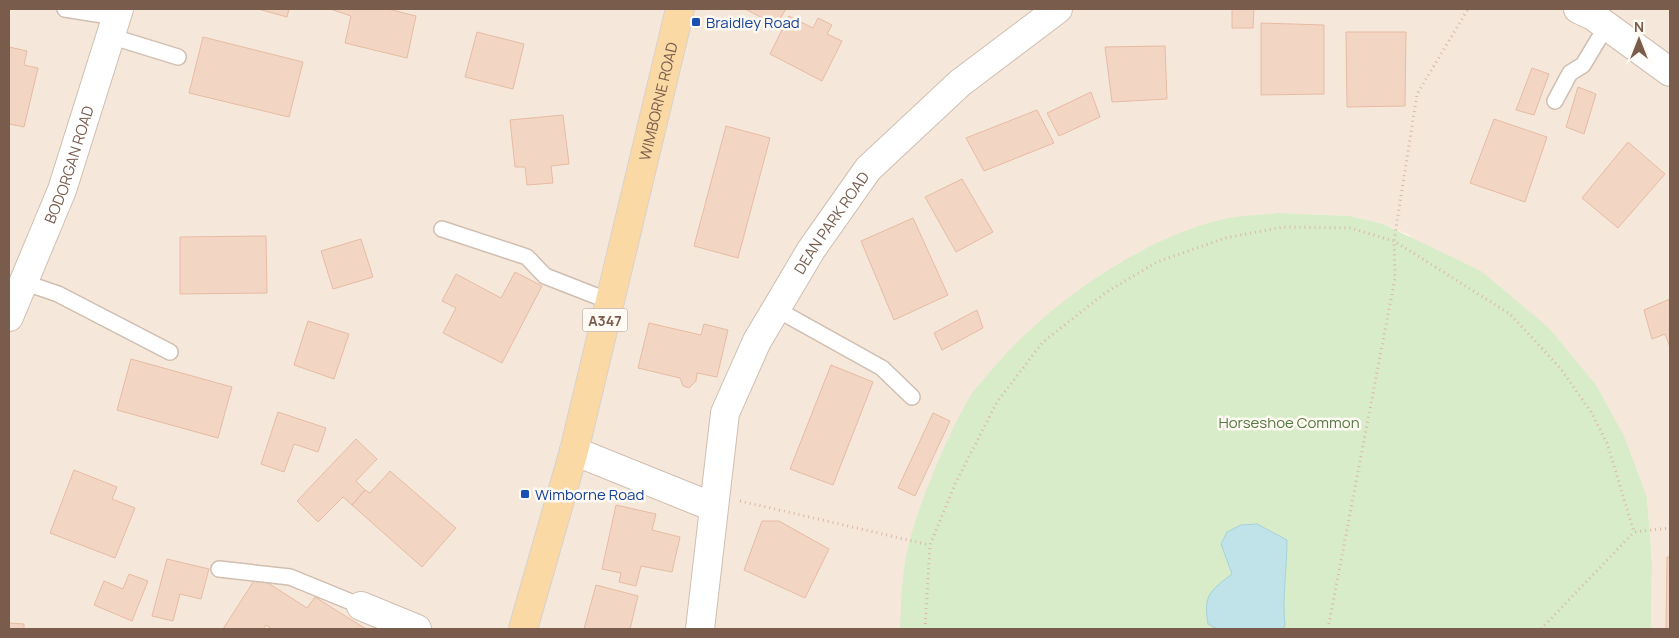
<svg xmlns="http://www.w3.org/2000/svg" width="1679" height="638" viewBox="0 0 1679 638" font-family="Manrope,sans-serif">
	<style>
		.residential { fill: #f5e8da }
		.green { fill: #d8ecc9 }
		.water { fill: #bfe3e8; stroke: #a5d3da }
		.building { fill: #f3d5c3; stroke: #e6bba3 }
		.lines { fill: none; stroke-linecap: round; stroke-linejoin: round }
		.service-casing { stroke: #d1beb0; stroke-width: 18 }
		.minor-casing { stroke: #d1beb0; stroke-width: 30 }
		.primary-casing { stroke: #dad1cd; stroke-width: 30 }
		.path { stroke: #d9b8a5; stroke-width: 3; stroke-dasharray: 1 4; stroke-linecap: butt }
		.service { stroke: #fff; stroke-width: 15 }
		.minor { stroke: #fff; stroke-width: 28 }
		.primary { stroke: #fbd9a5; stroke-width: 28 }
		.transit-dot { fill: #1a4fb4; stroke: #fffaf3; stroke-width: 2 }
		.labels { text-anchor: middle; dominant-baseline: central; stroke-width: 5; stroke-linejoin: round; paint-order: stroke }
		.shield { fill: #fffaf3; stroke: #a28b7f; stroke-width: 1 }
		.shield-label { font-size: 14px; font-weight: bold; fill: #7a5c4d }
		.transit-label { font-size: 15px; fill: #164399; stroke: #fffaf3; text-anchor: start }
		.street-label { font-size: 15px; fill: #7a5c4d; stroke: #fffaf3 }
		.park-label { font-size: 15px; fill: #537a41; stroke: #fffaf3 }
	</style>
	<rect width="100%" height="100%" fill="#fdf6ec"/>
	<path class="residential" d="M9,9H1670V629H1651L1652,563L1647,497L1409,235L1383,224L1350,216L1278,213L1229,219L1188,231L1114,267L1056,308L909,544L900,629H9Z"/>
	<path class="green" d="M1278,213L1350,216L1383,224L1481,271L1549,328L1596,385L1624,436L1647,497L1652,563L1651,629H900C901,602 902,570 909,543C920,500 946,439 968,400C973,390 982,382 989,373C1043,307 1144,235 1229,218C1245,215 1262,215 1278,213Z"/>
	<path class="water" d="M1257,524L1287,540C1287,569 1282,597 1285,626L1283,629H1217L1208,624C1203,595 1210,591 1232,574L1221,544L1227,532L1241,525Z"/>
	<path class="building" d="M258,9H289L287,17Z
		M330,9H388L416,16L407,58L345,43L351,16Z
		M745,9H786L776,25Z
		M1232,9H1254L1253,28H1232Z
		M789,16L813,28L818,18L832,25L827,34L842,41L822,81L770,54Z
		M1261,23L1324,25V94L1261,95Z
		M477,32L524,44L513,89L465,77Z
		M1346,32H1406L1405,106L1347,107Z
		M203,37L303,62L289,117L189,93Z
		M1165,46L1167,99L1112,102L1105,47Z
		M9,47L27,51L24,65L38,68L24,127L9,124Z
		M1532,68L1549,74L1534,115L1516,110Z
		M1578,87L1596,94L1584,134L1566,127Z
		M1091,92L1100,117L1059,136L1047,113Z
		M1037,110L1054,143L984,171L966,138Z
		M563,115L569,164L551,166L553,183L527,185L525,167H515L510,120Z
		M1494,119L1547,137L1525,202L1470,183Z
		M726,126L770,138L738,258L694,246Z
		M1628,142L1665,174L1618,228L1582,198Z
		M962,179L993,232L956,252L925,197Z
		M913,218L948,295L894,320L861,241Z
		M266,236L267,293L180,294V237Z
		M361,239L373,277L333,289L321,251Z
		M515,272L542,286L502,363L443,333L456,308L442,301L456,274L501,298Z
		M1670,299V347L1665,334L1652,339L1644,310Z
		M977,310L983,328L942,350L934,333Z
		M308,321L349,334L334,379L294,365Z
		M649,323L701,335L704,324L728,330L717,377L697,373L696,381L689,388L683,386L680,378L638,368Z
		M131,359L232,387L218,438L117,410Z
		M831,365L873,382L833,485L790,469Z
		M278,412L326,428L318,452L294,444L284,472L261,464Z
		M933,413L950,421L915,496L898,488Z
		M356,439L377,459L356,481L365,490L352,505L343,497L318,522L297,501Z
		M74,470L117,487L112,499L135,508L115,558L50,533Z
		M390,471L456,528L422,567L352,505L365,490L370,493Z
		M616,505L656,514L652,530L680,537L672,572L641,566L636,586L619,582L621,573L602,569Z
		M762,521H779L829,549L805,598L744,570Z
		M1667,557H1670V629H1666Z
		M167,559L209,569L201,599L180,594L173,621L152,616Z
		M129,574L148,581L132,621L94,605L104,581L123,589Z
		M257,576L307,608L315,597L366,629H272L266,625L263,629H223Z
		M596,585L638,596L630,629H584Z
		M9,623L24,624V629H9Z"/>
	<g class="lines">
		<g class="service-casing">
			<path id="service" d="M65,9L115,17
				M110,36L178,57
				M1555,101L1570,73L1583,65L1607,25
				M442,229L527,257L545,276L609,301
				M23,282L58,294L170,352
				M776,309L882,368L912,397
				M219,569L290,577L361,606"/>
		</g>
		<g class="minor-casing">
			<g id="minor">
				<path d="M1578,9L1593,16L1670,72"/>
				<path id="s1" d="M9,317L62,190L119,9"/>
				<path d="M574,451L713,507"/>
				<path d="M361,606L417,629"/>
				<path id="s2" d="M700,629L725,413L757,341L811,250L868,169L960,83L1058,9"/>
			</g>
		</g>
		<g class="primary-casing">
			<g id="primary">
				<path id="s3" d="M523,629L574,451L680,9"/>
			</g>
		</g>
		<path class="path" d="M740,501L930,545
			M925,629L930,545L955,484L997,402L1042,343L1105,293L1157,262L1225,238L1283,227L1350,228L1394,241L1510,314L1561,369L1591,412L1607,443L1634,532L1670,528
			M1328,629L1395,278L1394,241L1417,94L1468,9
			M1541,629L1634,532"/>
		<use href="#service" class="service"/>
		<use href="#minor" class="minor"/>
		<use href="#primary" class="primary"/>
	</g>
	<g class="transit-dot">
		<rect x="691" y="17" width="10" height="10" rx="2.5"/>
		<rect x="520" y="489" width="10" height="10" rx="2.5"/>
	</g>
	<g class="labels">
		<rect class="shield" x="582.5" y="308.5" width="45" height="23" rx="4"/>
		<g class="shield-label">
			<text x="605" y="320">A347</text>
		</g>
		<g class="transit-label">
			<text x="706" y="22">Braidley Road</text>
			<text x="535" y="494">Wimborne Road</text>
		</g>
		<g class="street-label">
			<text stroke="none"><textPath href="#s3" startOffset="545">WIMBORNE ROAD</textPath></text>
			<text stroke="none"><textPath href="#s1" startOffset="164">BODORGAN ROAD</textPath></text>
			<text stroke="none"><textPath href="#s2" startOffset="436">DEAN PARK ROAD</textPath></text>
		</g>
		<g class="park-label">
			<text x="1289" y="422">Horseshoe Common</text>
		</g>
	</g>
	<rect width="1679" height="638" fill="none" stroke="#7a5c4d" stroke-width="20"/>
	<g transform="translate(1639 40)" stroke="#fffaf3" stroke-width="4" paint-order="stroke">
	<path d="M0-4L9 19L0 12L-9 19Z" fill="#7a5c4d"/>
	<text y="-8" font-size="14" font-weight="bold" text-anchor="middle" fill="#7a5c4d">N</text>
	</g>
</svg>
